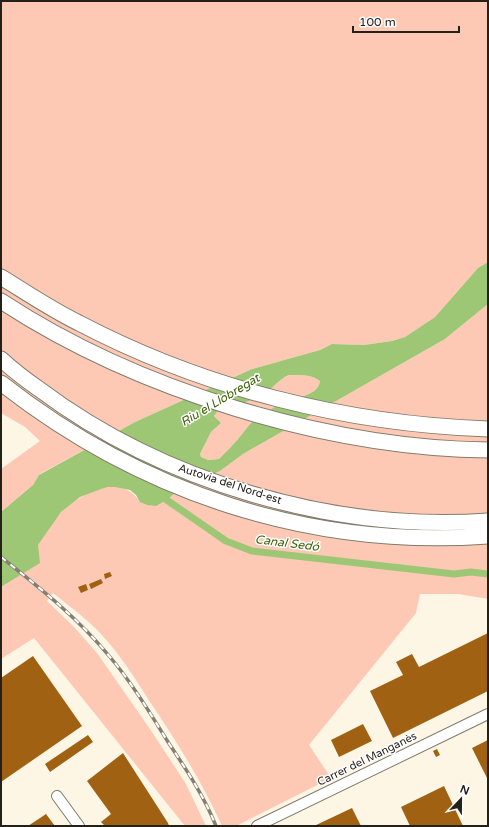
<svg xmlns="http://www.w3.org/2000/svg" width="489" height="827" viewBox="0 0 489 827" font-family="'Varela Round',sans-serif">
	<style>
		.green { fill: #fdc9b4 }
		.water { fill: #9dc775; fill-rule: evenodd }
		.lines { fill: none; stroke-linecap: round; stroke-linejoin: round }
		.canal { stroke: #9dc775; stroke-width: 7 }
		.building { fill: #a06113 }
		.minor-casing { stroke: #827b6b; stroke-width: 12 }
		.highway-casing { stroke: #827b6b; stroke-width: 17 }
		.minor { stroke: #fff; stroke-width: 10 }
		.highway { stroke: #fff; stroke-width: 15 }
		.rail-casing { stroke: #847f73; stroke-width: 3.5 }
		.rail { stroke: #fff; stroke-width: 2; stroke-dasharray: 6; stroke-linecap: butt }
		.labels { text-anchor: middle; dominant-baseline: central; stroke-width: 3; stroke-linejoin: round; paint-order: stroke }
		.street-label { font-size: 11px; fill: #24211b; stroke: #fff }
		.water-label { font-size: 12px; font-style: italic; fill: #3c6005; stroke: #fff }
	</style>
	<rect width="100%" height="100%" fill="#fef6e4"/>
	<path class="green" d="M1,1H488V262L478,268L435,317L405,337L392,341L364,345L332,344L320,350L252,369L135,422L40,474L33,485L1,512V469L40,441L25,427L1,413Z
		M488,304V599L458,594H420L416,613L309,745L331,778L236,826H222C202,782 177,742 150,702C135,678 119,653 100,633C86,618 69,606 53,593L47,601L74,627L97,653L150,729L186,784L206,826H185L34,638L1,659V587L39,563C39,558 37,550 38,545C39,541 44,535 47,532C51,526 55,517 61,512C73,500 99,485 116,487C136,490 132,497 147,505L162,502L168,499L181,488L220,471L243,454L445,339Z
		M289,375C300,375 311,374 320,381C318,395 301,395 290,401C277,407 263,413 252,422C247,427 243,433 238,439C232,446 225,453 219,459L207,460L201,457L200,454L211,432L221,423L214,416L220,408L270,389L282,379Z"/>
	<path class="water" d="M488,262V304L445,339L243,454L220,471L181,488L168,499L156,506L147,505L140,502L136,495L130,490L115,487H108L101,489L80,497L61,512L38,545L40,563L1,587V512L33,485L39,475L135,422L252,369L320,350L332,344L364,345L392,341L405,337L435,317L478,268ZM289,375C300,375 311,374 320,381C318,396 298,396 287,401C275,407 263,413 252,422C247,427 243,433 238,439C232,446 225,453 219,459L208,460L201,457L200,454L211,432L221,423L214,416L220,408C241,404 251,402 269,390C276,385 281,378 289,375Z"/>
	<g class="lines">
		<path class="canal" d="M158,494L226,541L252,551L454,574L471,572L488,574"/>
	</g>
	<path class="building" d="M110,572L112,576L105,579L104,574Z
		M101,579L103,583L91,589L89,584Z
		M86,584L88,590L81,593L78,587Z
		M488,633V691L393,738L370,691L403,675L396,662L412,654L419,667Z
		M33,656L82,726L1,782V678Z
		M363,724L372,741L339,757L331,740Z
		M88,735L93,742L50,772L45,764Z
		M488,740V780L472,748Z
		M437,749L440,755L436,757L433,751Z
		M123,753L168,823L169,826H105L101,822L111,814L87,781Z
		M444,786L463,826H410L401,807Z
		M352,808L361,826H314Z
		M46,814L55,826H28Z"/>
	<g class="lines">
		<g class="minor-casing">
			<path id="minor" d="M57,796L79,826
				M257,826L488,714"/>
		</g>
		<g class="highway-casing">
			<path id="highway" d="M1,277C27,293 52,310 79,323C205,389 346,424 488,429
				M1,301C137,390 326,448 488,450
				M1,359C13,370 26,380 39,389C163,482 333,532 488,521
				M1,383C141,493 310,549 488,536"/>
		</g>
		<use href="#minor" class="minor"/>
		<use href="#highway" class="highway"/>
		<g class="rail-casing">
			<path id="rail" d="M1,557C40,588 78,618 110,657C132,683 150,713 168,742C186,769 204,796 216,826"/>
		</g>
		<use href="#rail" class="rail"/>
	</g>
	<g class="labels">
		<g class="street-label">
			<text transform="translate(230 484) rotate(18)">Autovia del Nord-est</text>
			<text transform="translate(367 759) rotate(-26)">Carrer del Manganès</text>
		</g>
		<g class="water-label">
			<text transform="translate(220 400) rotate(-31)">Riu el Llobregat</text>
			<text transform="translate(287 543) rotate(7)">Canal Sedó</text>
		</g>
	</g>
	<rect width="489" height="827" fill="none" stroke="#24211b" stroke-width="4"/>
	<g transform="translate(461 799) rotate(22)" stroke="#ffffff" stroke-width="3" paint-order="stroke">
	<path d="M0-3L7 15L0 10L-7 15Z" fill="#24211b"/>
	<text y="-6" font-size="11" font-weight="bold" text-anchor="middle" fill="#24211b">N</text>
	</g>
	<path d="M353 26v6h106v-6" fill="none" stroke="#24211b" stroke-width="2"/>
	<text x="359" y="26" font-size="12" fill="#24211b" stroke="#ffffff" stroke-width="3" paint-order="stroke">100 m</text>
</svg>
